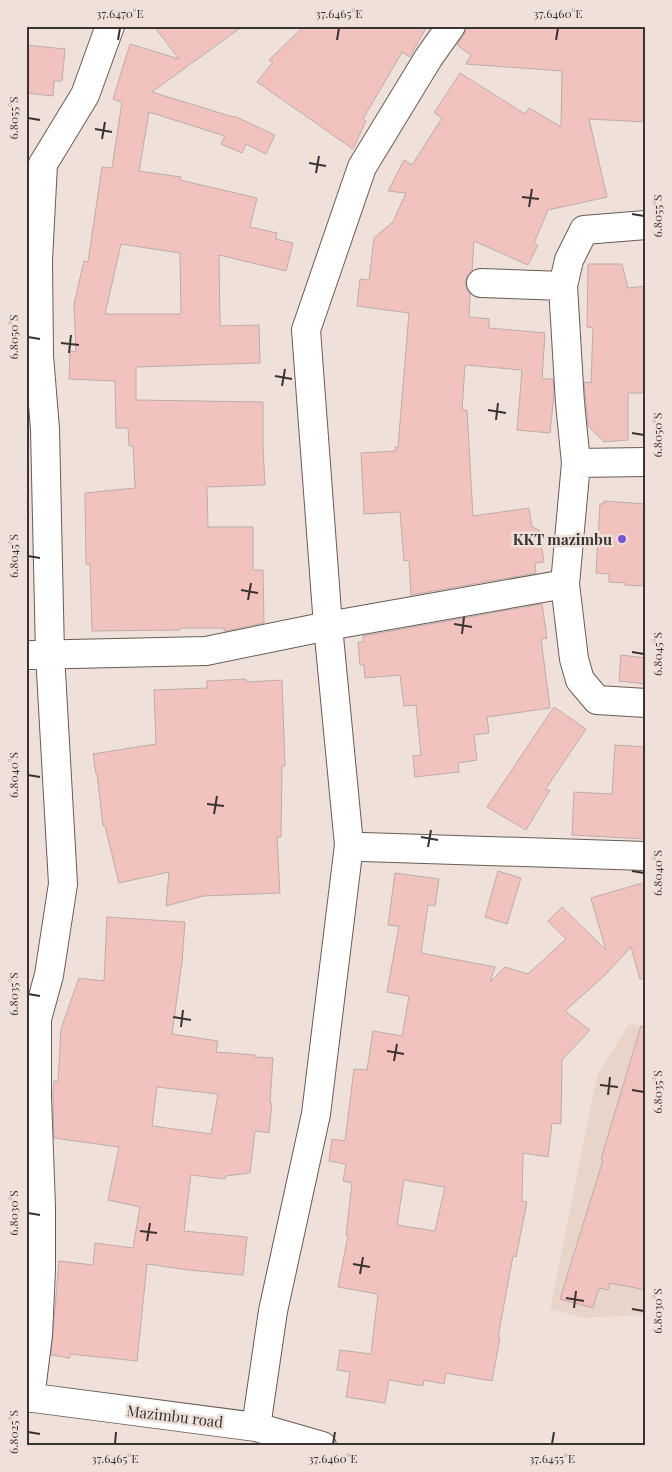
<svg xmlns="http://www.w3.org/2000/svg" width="672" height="1472" viewBox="0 0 672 1472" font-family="'Playfair Display',serif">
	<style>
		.built { fill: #e9d4ca }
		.building { fill: #f2c3be; stroke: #bcacab; fill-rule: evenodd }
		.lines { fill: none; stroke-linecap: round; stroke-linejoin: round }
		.minor-casing { stroke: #685c56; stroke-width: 30 }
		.minor { stroke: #fff; stroke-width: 28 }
		.ticks { fill: none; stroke: #393331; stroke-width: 2 }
		.poi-dot { fill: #7855cf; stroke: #efe1da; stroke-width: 2 }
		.labels { text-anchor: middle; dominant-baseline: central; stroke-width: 5; stroke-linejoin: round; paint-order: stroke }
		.poi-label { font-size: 15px; font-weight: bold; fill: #393331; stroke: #efe1da; text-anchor: end }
		.street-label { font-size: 15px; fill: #393331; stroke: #efe1da }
		.neatline { fill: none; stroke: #393331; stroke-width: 2 }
		.ticks-label { font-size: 12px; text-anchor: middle; fill: #393331 }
	</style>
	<rect width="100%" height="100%" fill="#efe1da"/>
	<path class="built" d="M629,1024L646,1026V1315L584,1318L550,1309L597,1076Z"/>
	<path class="building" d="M154,26H243L152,92L233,117L234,116L275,135L266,154L246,144L242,153L221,144L225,136L149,112L139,171L181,177L180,180L257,198L250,227L277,233L276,239L293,243L286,271L219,255L220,326L259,325L260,363L136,367V400L263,402V447L265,485L207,487L208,527H253V570H263L264,623L226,631H224V628H180V630L92,631L90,564H86L85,493L135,488L133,446H129L128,428H116L115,381L69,379L70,351L76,352L74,304L84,261L88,262L102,167L112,168L122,102L113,99L130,44L179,59ZM121,244L180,253L181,314H105Z
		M304,26H427L410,57L402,52L363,119L366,121L353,149L257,82L273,62L269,60Z
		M466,26H646V122L589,119L607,197L548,210L534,243L538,245L528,265L474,241L472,271L468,275L465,282L467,290L470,294L469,317L489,319V328L545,333L542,379H553L554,393L550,433L517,430L522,370L465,365L462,410H467L473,516L529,508L532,527L539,530L544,562L535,563L536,573L411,595L409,560L404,561L400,512L364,514L361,453L396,451L395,447H398L409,313L357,306L360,279L369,280L374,238L393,222L406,193L388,191L404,160L412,165L442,118L434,113L460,73L525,114L529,108L561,127L562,71L466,64L471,55L457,45L464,35Z
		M26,45L65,49L62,81H54L53,96L26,93Z
		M588,264H622L628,288L646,286V393H628V440L604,442L588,426L584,382L591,383L593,328L587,327Z
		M604,501L646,504V586L625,585V583L609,582V574L596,573L600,504H604Z
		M542,604L547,638L541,639L550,708L487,717L489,733L474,735L477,760L458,763L459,772L415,777L413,756L421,755L416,705L404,706L400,675L365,678L364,665H360L358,642H363V636Z
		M621,655L646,658V684L619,681Z
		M246,679V682L282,680L285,766H282L281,837H277L280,893L203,896L166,906L169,872L119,883L105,826H103L97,774H96L93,754L156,744L154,690L207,688V681Z
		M554,707L586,729L545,790H550L526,830L487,807Z
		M615,745L646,747V839L572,835L574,792L612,794Z
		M498,871L521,878L507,924L485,917Z
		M395,873L439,879L435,906L428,905L421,953L495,967L490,982L505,967L528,974L566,939L548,921L562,907L606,950L591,898L646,882V979H640L631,947L604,976L565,1011L590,1030L562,1060L561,1124L552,1123L548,1157L523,1153L522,1201L527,1202L516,1257L513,1256L498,1337L500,1338L492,1381L446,1373L444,1384L424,1380L423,1386L389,1380L385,1403L346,1397L350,1372L337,1370L340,1350L371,1354L378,1294L338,1287L348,1235H346L352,1183L343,1181L346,1164L329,1161L332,1139L345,1141L354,1069L367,1070L373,1031L402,1036L409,996L387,992L399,926L388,925ZM404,1180L445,1187L435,1231L397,1225Z
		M107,917L185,922L182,962L172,1034L218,1041L216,1052L255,1055V1057L273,1058L270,1103H272L269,1133L255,1131L250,1173L226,1176L225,1179L191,1175L184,1231L247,1237L243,1275L188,1270L147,1264L137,1361L70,1354V1358L51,1355L59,1261L93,1265L95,1243L133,1248L140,1207L108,1200L119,1147L54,1138L53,1092L54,1081L58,1082L61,1029L79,978L104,981ZM157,1087L218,1094L211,1134L152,1126Z
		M641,1026L646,1027V1290L610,1283L608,1290L599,1288L593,1308L560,1299L603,1160L601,1159Z"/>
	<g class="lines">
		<g class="minor-casing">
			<path id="minor" d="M36,181L43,164L85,95L110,26
				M646,225L584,230L569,260L563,286L570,403L576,463L565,584L574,659L580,680L597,700L646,703
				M481,283L563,286
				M576,463L646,462
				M26,655L206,651L328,626L565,584
				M349,845L363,847L646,856
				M26,1397L256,1427L322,1446
				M30,1398L38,1335L41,1270V1207L37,1097V1019L49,975L63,884L50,654L45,429L39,356L38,260L43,164
				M256,1427L273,1311L316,1114L349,845L328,626L306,330L362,167L429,57L451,26"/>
		</g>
		<use href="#minor" class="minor"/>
	</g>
	<path class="ticks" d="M118,40L120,28M337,40L339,28M556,40L558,28M28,118L40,120M95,129L112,132M102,139L105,122M309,163L326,166M316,173L319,156M522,197L539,199M529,207L532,189M632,214L644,216M28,337L40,339M61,343L79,345M69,353L71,335M275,376L292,379M282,386L285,369M488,410L506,413M496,420L498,403M632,433L644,435M28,556L40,558M241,590L258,593M248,600L251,583M454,624L472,627M462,634L464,617M632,652L644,654M28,775L40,777M207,804L224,806M214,814L217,796M421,837L438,840M428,847L431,830M632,871L644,873M28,994L40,996M173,1017L191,1020M181,1027L183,1010M387,1051L404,1054M394,1061L397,1044M600,1085L618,1087M632,1090L644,1092M608,1095L610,1077M28,1213L40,1215M140,1231L157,1233M147,1241L150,1223M353,1264L370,1267M360,1274L363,1257M566,1298L584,1301M574,1308L576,1291M632,1309L644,1311M28,1432L40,1434M115,1444L116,1432M333,1444L335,1432M552,1444L554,1432"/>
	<circle class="poi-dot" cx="622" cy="539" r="5"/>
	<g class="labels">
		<g class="poi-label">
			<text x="612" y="539">KKT mazimbu</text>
		</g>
		<g class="street-label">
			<text transform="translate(175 1416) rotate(7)">Mazimbu road</text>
		</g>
	</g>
	<rect width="672" height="1472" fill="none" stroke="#efe1da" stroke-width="55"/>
	<rect x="28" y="28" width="616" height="1416" class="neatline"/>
	<g class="ticks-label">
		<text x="120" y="18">37.6470°E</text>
		<text x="339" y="18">37.6465°E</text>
		<text x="558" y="18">37.6460°E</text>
		<text transform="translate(14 118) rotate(-90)" y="4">6.8055°S</text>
		<text transform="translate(658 216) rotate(-90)" y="4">6.8055°S</text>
		<text transform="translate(14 337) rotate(-90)" y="4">6.8050°S</text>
		<text transform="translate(658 435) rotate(-90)" y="4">6.8050°S</text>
		<text transform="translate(14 556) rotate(-90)" y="4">6.8045°S</text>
		<text transform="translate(658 654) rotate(-90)" y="4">6.8045°S</text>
		<text transform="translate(14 775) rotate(-90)" y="4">6.8040°S</text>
		<text transform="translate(658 873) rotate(-90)" y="4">6.8040°S</text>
		<text transform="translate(14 994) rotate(-90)" y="4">6.8035°S</text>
		<text transform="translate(658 1092) rotate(-90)" y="4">6.8035°S</text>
		<text transform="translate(14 1213) rotate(-90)" y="4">6.8030°S</text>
		<text transform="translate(658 1311) rotate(-90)" y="4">6.8030°S</text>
		<text transform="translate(14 1432) rotate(-90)" y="4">6.8025°S</text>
		<text x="115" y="1463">37.6465°E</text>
		<text x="333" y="1463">37.6460°E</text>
		<text x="552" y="1463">37.6455°E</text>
	</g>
</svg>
